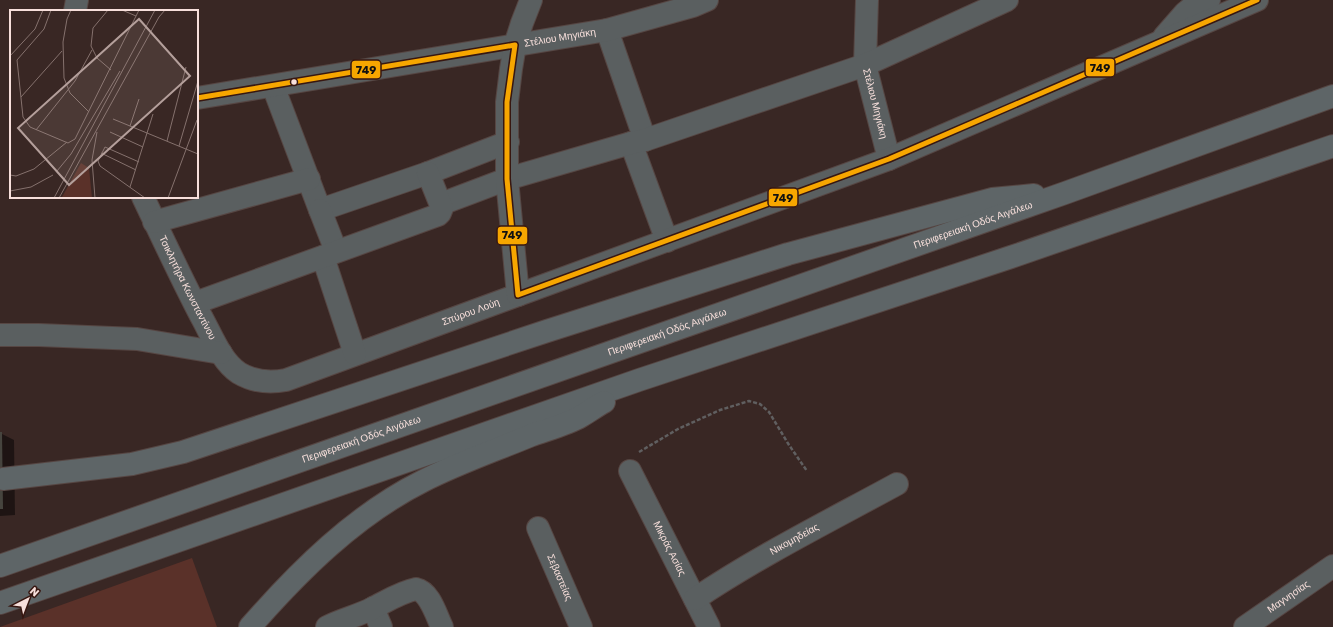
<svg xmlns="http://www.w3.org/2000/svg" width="1333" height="627" viewBox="0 0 1333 627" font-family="Rubik,sans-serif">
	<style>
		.green { fill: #5a3129 }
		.shadow { fill: #0007 }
		.building { fill: #46443e }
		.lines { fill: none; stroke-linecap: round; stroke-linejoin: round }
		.minor-casing { stroke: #564643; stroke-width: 24 }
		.highway-casing { stroke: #564643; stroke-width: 24 }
		.path { stroke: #605f60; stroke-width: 2.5; stroke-dasharray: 4 2; stroke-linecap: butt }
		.minor { stroke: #5a5f60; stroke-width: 22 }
		.highway { stroke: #5e6567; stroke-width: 22 }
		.bus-1-casing { stroke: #371711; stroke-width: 8 }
		.bus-1 { stroke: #f7a600; stroke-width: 5 }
		.bus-dot { fill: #f7dfdb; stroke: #371711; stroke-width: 1.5 }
		.labels { text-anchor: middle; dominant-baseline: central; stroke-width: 4; stroke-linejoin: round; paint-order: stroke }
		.street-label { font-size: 10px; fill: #f7dfdb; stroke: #371711 }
		.inset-road { fill: none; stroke: #85716d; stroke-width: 1 }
		.view { fill: #b49f9b; fill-opacity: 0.15; stroke: #b49f9b; stroke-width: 2 }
		.inset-edge { fill: none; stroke: #f7dfdb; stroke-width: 2 }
		.line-badge { stroke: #371711; stroke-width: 1.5 }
		.pale-badge-label { font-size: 11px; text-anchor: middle; font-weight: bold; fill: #111 }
	</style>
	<rect width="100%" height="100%" fill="#392724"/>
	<path class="green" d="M192,558L217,627H0Z"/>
	<path class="shadow" d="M0,433L14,440L15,515L0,516Z"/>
	<path class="building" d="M0,432H2L3,509H0Z"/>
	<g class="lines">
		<g class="minor-casing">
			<g id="minor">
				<path id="s1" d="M867,0L865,65L889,159"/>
				<path d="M75,11L77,0"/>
				<path d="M607,30L645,140"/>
				<path d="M1164,37L1185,13L1191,8L1209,0"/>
				<path d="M273,86L320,210L428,173L508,142"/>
				<path id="s2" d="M197,98L607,30L693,6L707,0"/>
				<path d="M631,143L667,241"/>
				<path id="s3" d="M143,197C162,237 181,278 202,318C212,336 221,361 239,373C254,382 270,383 286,380L889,159L1257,0"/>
				<path d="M441,204L507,179L631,143L645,140L865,65L1007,0"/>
				<path d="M320,210L336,251"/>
				<path d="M154,222L309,179"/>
				<path d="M323,257L355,354"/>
				<path d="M518,295L507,179V102L511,69L515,45L522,23L531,0"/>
				<path d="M195,303L438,215L440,213L442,208L428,173"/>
				<path d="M0,335H39L137,339L221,353"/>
				<path id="s4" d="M630,471L709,627"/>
				<path id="s5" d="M538,528L581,627"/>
				<path id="s6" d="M695,599C759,556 829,521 897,484"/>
				<path d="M373,608L381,627"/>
				<path d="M327,627C342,619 358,616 373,608C387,601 401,592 416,589C430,592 436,615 442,627"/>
				<path id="s7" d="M1245,627L1333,566"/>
			</g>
		</g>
		<g class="highway-casing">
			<g id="highway">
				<path d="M3,479L132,464L183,452L547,331L788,254L992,199L1034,195"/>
				<path id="s8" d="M0,566L1065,193L1333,96"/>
				<path d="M0,603L639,380L1011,257L1333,146"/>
				<path d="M250,627C299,571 355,515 423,481C458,463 496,450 532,435C547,430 564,425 578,418C587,413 595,407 604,402"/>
			</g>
		</g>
		<path class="path" d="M639,452L678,429L720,410L749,401L760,404L769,412L789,445L807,471"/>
		<use href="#minor" class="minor"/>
		<use href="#highway" class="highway"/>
		<g class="bus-1-casing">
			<path id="bus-1" d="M197,98L515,45L507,102V179L518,295L889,159L1257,0"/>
		</g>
		<use href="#bus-1" class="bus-1"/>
	</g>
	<circle class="bus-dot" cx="294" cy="82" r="3.5"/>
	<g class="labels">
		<g class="street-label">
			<text stroke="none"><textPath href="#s2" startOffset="368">Στέλιου Μηγιάκη</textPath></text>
			<text stroke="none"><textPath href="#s1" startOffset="105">Στέλιου Μηγιάκη</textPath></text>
			<text stroke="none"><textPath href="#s8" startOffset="1031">Περιφερειακή Οδός Αιγάλεω</textPath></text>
			<text stroke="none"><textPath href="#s3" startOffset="101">Τσικλητήρα Κωνσταντίνου</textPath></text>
			<text stroke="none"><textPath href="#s3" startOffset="447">Σπύρου Λούη</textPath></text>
			<text stroke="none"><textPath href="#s8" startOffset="707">Περιφερειακή Οδός Αιγάλεω</textPath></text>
			<text stroke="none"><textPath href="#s8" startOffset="383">Περιφερειακή Οδός Αιγάλεω</textPath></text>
			<text stroke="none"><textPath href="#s6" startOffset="116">Νικομηδείας</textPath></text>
			<text stroke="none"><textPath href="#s4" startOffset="87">Μικράς Ασίας</textPath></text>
			<text stroke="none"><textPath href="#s5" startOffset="54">Σεβαστείας</textPath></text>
			<text stroke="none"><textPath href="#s7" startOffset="53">Μαγνησίας</textPath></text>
		</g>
	</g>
	<g transform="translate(10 10)">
		<rect width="188" height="188" fill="#392724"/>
		<path d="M71,153L79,158L82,188L52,187Z" fill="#5a3129"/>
		<path class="inset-road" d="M41,0L34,19L7,50L13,107L20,117L58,133L65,129L129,0M61,0L57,9L53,32L54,68L60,83L79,102M98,0L83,18L81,36L87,48L101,60M112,0L126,6M0,46L25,19L33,0M11,87L52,41M103,109L188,144M120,116L129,89M26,120L65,71L82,40M100,122L133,137M157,131L176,57M169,136L188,71M91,143L126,160M129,152L95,137L88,151L90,156L135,188M47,161L61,144L110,61M0,165L6,166L24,159L57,132M120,177L143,104M0,181L21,177L43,165M20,188H43M44,188L145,0M49,188L149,7L155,0M85,188L82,150L87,122M158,188L187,110"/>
		<path class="view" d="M129,9L180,66L59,175L8,118Z"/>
		<rect width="188" height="188" class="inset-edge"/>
	</g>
	<g class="line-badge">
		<rect x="1085" y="58" width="30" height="19" rx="4" fill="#f7a600"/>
		<rect x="351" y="60" width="30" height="19" rx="4" fill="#f7a600"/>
		<rect x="768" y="188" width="30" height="19" rx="4" fill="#f7a600"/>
		<rect x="497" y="226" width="31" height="19" rx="4" fill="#f7a600"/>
	</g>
	<g class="pale-badge-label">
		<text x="1100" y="72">749</text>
		<text x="366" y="74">749</text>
		<text x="783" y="202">749</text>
		<text x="512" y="239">749</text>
	</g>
	<g transform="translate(28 599) rotate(42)" stroke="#371711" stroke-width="3" paint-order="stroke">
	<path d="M0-3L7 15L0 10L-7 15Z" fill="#f7dfdb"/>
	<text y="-6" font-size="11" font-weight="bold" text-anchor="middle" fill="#f7dfdb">N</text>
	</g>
</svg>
